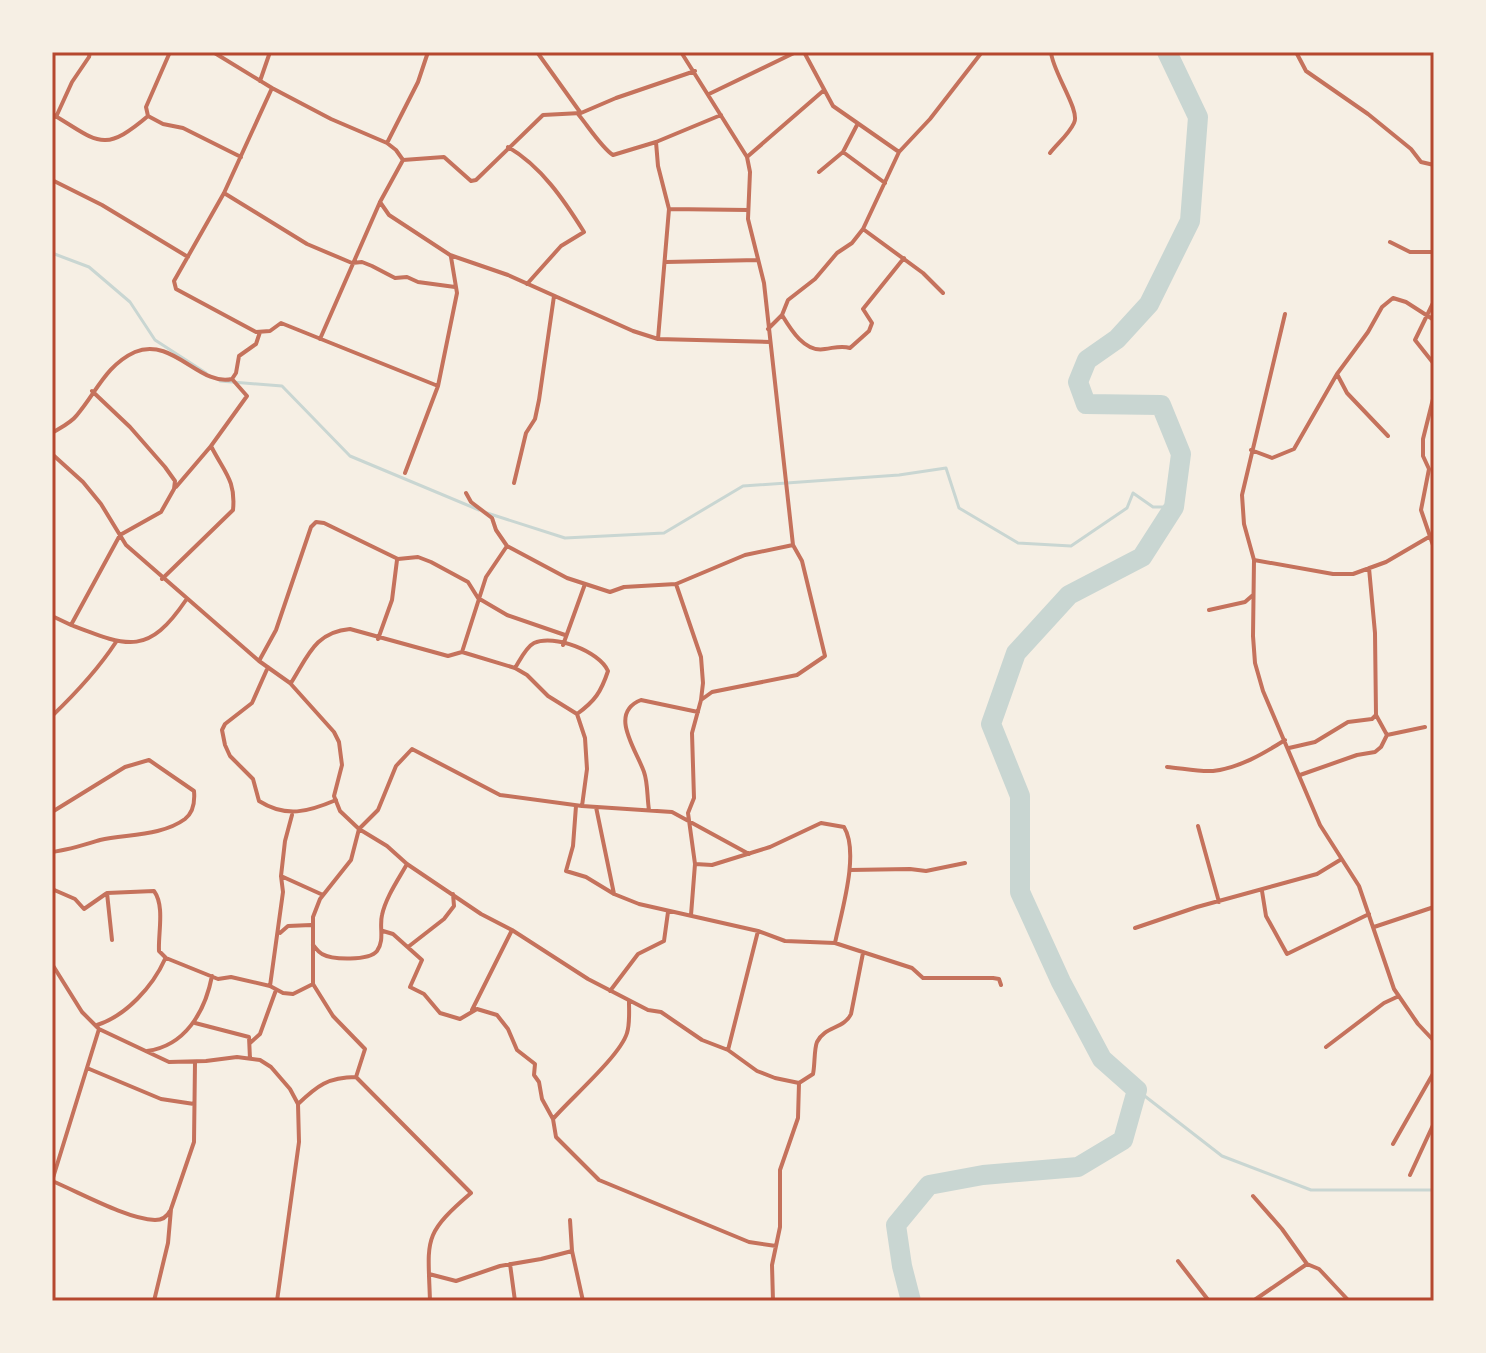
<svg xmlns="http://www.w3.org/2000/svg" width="1486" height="1353" viewBox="0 0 1486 1353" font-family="'Sofia Sans Condensed',sans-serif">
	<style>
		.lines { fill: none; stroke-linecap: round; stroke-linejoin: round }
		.stream { stroke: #c9d6d2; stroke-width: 3 }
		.river { stroke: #c9d6d2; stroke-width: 20 }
		.minor { stroke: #c5725c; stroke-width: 4 }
		.neatline { fill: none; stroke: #b5482f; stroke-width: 3 }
	</style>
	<rect width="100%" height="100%" fill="#f6efe4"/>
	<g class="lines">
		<path class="stream" d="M52,253L89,267L130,302L155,340L206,373
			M220,381L282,386L350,456L479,510
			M487,513L565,538L664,533L743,486L899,475L946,468L959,508L1018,543L1071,546L1127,508L1133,493L1153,507H1174
			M1137,1090L1222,1156L1311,1190H1434"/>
		<path class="river" d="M911,1301L902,1266L896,1225L929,1185L983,1175L1078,1167L1123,1140L1137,1090L1102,1059L1061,982L1020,892V796L991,724L1016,653L1069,595L1142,557L1174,507L1181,454L1161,405L1086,404L1078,382L1087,360L1117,339L1149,304L1190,221L1198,117L1167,52"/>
		<path class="minor" d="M213,52L272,88L331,119L387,143L396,150L403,160
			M537,52L580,112
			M681,52L747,157L750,172L748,219L764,283L793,545L802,561L825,656L797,675L712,692L701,700
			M804,52L833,106L899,152
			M1296,52L1306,71L1368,114L1411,149L1421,162L1434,165
			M260,81L270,52
			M272,88L224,193L174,281L176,289L256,332L270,331L281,323L438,386
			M709,94L796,52
			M52,114C98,141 102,155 148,116
			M578,114C588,126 602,148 613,155L656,142L721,115
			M148,116L163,124L183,128L241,157
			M148,116L146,107L170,52
			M56,117L72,82L89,57L90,52
			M656,142L658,166L669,209L658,339
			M387,143L418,82L428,52
			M508,147C541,166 564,200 584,232L561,246L527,284
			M843,152L885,183
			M1050,153C1058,143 1069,134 1074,123C1081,111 1052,71 1051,52
			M747,157L823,91
			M403,160L444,157L471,181L476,180L543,115L581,113L616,98L695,71
			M819,172L843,152L857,125
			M52,180L102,205L188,257
			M224,193L307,244L352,263L362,262L372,266L395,278L407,277L418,282L455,287
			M380,202L389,215L450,255L508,275L633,331L658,339L770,342
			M669,209L748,210
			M863,229L923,273L943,293
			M1390,242L1410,252H1434
			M666,262L758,260
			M1434,301L1415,340L1434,364
			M782,315C791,330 805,353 825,349C834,348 841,345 850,348L869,331L872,323L863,309L904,258
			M768,329L782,315L788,300L815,279L837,253L852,243L863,229L899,152L930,119L982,52
			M320,339L380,202L403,160
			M1337,374L1347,393L1388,436
			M232,379L236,373L239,356L256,344L260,332
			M92,391L130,427L165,467L175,481L174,489L161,512L120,535L71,625C128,647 148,656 186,600
			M1434,395L1423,439V456L1429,469L1421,510L1434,548
			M52,433C60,428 71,423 77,415C96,393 106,365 135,352C172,336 200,387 232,379
			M1251,450L1272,458L1294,449L1337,374L1368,332L1382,307L1393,298L1406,302L1434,320
			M52,454L83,482L101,504L126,545L259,661L290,683L334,732L339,742L342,765L334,796L340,811L359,829L387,846L407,864L481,914L512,930L588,979L648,1010L661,1012L702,1040L728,1050L757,1071L775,1078L799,1083L813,1074C815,1065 814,1049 817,1042C825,1026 844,1029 851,1014L863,953
			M405,473L438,386L457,293L451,257
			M514,483L526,433L535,419L539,400L554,296
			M176,487L211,446
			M466,493L471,502L492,518L496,530L507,546L567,578L610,592L624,587L676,584L745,555L793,545
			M1434,534L1386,562L1353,574H1333L1254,560L1253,636L1255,663L1263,691L1320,825L1359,886L1394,989L1418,1024L1434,1041
			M1254,560L1244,524L1242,495L1285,314
			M1369,568L1375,633L1376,715L1387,735
			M162,579L233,510C236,480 224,472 211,446L247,396L232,379
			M676,584L701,657L703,683L701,700L692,733L694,798L688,813L695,864L691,915
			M1209,610L1245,602L1253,595
			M52,616L71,625
			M378,639L392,600L397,560
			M563,645L585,584
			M462,652L486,577L507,546
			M259,661L276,630L311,527L316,522L324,523L398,559L418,557L431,562L468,582L478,598L507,615L565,635
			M268,667L252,703L225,724L222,730L225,745L230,756L253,779L259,801C286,818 308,812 336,800
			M515,668C520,660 526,647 534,643C554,634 599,651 608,671C601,692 595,701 577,714
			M291,683C308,656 315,632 350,629L448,656L462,652L515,668L527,675L548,696L577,714L585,738L587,769L582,806
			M52,716C76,693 97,671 116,642
			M1387,735L1425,727
			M1289,748L1315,742L1348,722L1372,719L1376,715
			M1167,767C1181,768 1198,772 1213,771C1239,768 1263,754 1285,740
			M1300,775L1357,755L1375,752L1381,747L1387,735
			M576,806L573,846L566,871L586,877L614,894L639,904L758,931L785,941L835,943L912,968L923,978H993L999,979L1001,985
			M596,807L614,894
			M649,810C647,798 648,783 644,772C636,749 608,713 641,700L698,712
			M52,812L125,767L149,760L194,791C195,802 194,812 185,819C162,836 127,834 100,840C84,845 69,850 52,852
			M1198,826L1219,902
			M695,864L712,865L770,847L821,823L844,827C860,853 841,913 835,943
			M850,870L910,869L926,871L965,863
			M281,876L323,895
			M52,889L75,899L84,909L107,893L154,891C165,906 158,933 159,951L166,958L218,979L231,977L270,986L283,993L293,994L313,984
			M1262,891L1266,916L1287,954L1369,914
			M107,893L112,940
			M1374,927L1434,907
			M1135,928L1197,907L1317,874L1340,860
			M383,931L393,934L422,960L410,987L424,994L440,1013L460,1019L477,1009L497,1015L508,1029L517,1050L535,1064L534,1075L539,1082L542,1099L553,1119L556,1137L599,1180L749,1242L776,1246
			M280,933L288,926L311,925
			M313,945C316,948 318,952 322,954C332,960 369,961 377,951C385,940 379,927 382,915C386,897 398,880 407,864
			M408,947L444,919L454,906L453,894
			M52,964L82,1012L99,1029L169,1062L206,1061L237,1057L260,1060L271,1067L290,1089L298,1104L299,1142L277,1301
			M270,986L283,892L281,876L285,841L292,815
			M610,991L638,954L664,941L668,912
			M472,1010L512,930
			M195,1023L249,1037L250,1059
			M97,1025C126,1016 153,986 165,959
			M250,1043L260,1034L276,990
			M1326,1047L1384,1003L1399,996
			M728,1050L758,931
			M147,1051C185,1046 205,1012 212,976
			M87,1068L161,1099L194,1104
			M356,1077L365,1049L333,1016L313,984V917L320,899L351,860L359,829L378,810L396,766L412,749L500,795L582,806L672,812L749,854
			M298,1104C317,1086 328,1077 356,1077L471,1193C422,1235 428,1239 430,1301
			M553,1119C571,1098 620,1056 627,1033C630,1024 629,1011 629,1001
			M1393,1144L1434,1072
			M1410,1175L1434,1123
			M52,1181L99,1029
			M52,1181C79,1192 127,1219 155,1220C162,1220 167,1217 170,1211
			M1253,1196L1282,1229L1307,1264L1319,1269L1349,1301
			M570,1220L572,1251L583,1301
			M1178,1261L1209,1301
			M510,1264L515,1301
			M429,1274L456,1281L500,1266L541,1259L572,1251
			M154,1301L168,1243L171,1209L194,1142L195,1062
			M773,1301L772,1265L780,1227V1170L798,1118L799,1083
			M1253,1301L1307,1264"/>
	</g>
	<rect width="1486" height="1353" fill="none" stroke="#f6efe4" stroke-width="108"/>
	<rect x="54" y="54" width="1378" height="1245" class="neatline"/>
</svg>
